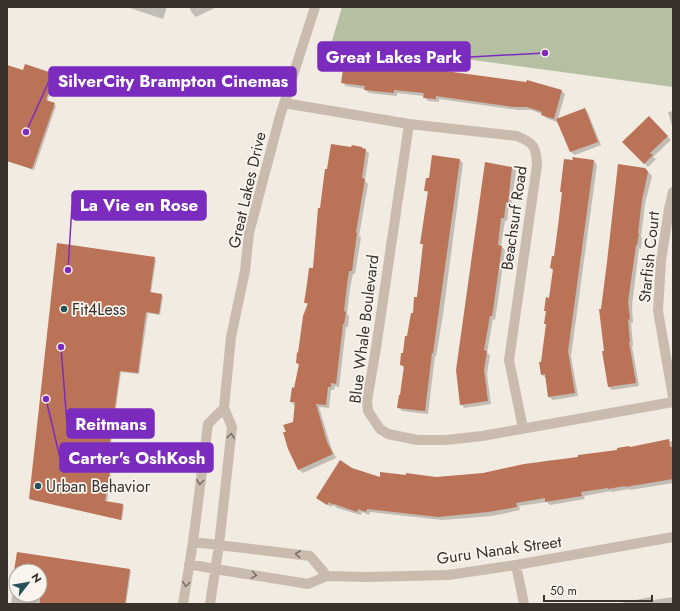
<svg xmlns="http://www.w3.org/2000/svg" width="680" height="611" viewBox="0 0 680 611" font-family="Jost,sans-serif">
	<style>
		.green { fill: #b5c0a3 }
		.shadow { fill: #0003; fill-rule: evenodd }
		.building { fill: #bb7357 }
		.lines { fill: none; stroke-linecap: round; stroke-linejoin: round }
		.minor { stroke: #c9bcaf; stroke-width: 10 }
		.oneway { stroke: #7a7067 }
		.poi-dot { fill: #255157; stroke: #f9f5ee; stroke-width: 1.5 }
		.labels { text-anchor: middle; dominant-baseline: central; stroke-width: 3.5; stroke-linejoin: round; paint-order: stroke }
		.street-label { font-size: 16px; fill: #39312c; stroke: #f9f5ee }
		.poi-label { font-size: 16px; fill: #39312c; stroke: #f9f5ee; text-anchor: start }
		.leader { fill: none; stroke: #7b2cbf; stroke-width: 1.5 }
		.callout-dot { fill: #7b2cbf; stroke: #f9f5ee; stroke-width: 1.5 }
		.callout { fill: #7b2cbf; stroke: #7b2cbf; stroke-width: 1.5 }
		.callout-label { font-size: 17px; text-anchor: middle; font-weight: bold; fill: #fff }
	</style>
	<rect width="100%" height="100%" fill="#f2ebe2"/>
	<path class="green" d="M342,7H673V87L332,41Z"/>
	<path class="shadow" d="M127,7H167L163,19Z
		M189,7H217L196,17L192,13Z
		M381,62L383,64L562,91L565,94L558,119L585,109L588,113L601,145L575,155L571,152L558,120L557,122L546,118L542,114L531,110H518L439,99V102L428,101L424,96L397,93V96L369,93L365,89L346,86L342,82Z
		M7,66L24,72L54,75L56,76L47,102L56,106L34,170L7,161Z
		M673,111V129L668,112Z
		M649,118L671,140L653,157L656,159L648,167L624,142Z
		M352,148H362L369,153L365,181L368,184L359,236L361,237L355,274H353L350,289L347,314L349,316L348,327H346L339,387L335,386L334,390H331L329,408L319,407L331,447L336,458L303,473L299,470L289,448L294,422L295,406L291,402L295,389L299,365L297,363L308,305L305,302L314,269Z
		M460,160L463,163L443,315L436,356H435L428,414L402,411L398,407L401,396L405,369L401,365L417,298L424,245L421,243L428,193L425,190L430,179Z
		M594,161L597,165L571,356L578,396L553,400L549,397L546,378L542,375V363L547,326L545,323L547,312L545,310L550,299L554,271L551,268L555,257L563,194L561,192Z
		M486,164L512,168L516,171L511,206H509L507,221H505L501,246L505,250L496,314L495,320L493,319L487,353L490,355L487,374L491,404L464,408L461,404Z
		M645,168L652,176L645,204L641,237L642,238L641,249L639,248L632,306L633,323H631L633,345L632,346L639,386L612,390L609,387L601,310Z
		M154,258L156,260L151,293L161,295L163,297L160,315L148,313L139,374L121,372L107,472L111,474L107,502L122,504L124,506L122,520L32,500L30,498Z
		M673,441V483L630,490L629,489L612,492L611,491L584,496L585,499L550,505L547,502L519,506L520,510L492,516L442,520L370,512L369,515L362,512L361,515L337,508L333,505L331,507L321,501L351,468L381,479L436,478L483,474L551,460L553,461Z
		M18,553L129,570L131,571L126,604H11ZM16,571H40V595H16Z
		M650,597L653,600L673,597V604H616Z"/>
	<path class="building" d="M345,56L381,61V62L416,67L526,82L527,80L562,90L554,119L541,115L542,112L527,107H514L436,96V99L423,98L424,93L394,90V93L364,90L365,86L341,83Z
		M25,64L55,74L46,100L55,103L32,169L7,161V65L23,70Z
		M585,108L598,142L570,152L556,119Z
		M649,116L668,136L650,153L653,155L644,164L622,142Z
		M331,144L351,147L352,145L362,147V148L366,149L362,178L365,179L356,232L357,233L352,271H349L347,285L344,311L346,312L344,324H343L336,384L331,383V387H328L326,405L316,404L327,442L333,454L298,470L288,449L283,432H286L283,425L293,422L295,402H290L292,387L294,388L299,364L296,363L297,352L298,353L303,316L308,303H304L307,284L309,268H313L318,208H320L325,169H327Z
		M432,155L460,159L439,310L433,353H432L425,411L397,408L399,395H400L404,366L400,365L401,353H403L405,336H407L411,313H413L414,297H417L423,244H420L428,191H424L426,178H429Z
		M572,157L594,160L568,351L575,393L548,397L545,374L541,375L539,362H541L546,324H544L546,311H544L546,297L549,298L553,269L550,268L552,256H554L558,226L562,192H560L564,159L573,160Z
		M485,162L512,167L508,203L506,202L504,218H501L498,245L502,246L493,310L492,316H490L484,350L487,351L484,370L488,401L460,405L456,370Z
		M618,164L645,168L648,172L642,200L638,233H639L637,245H636L628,302L630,319L628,320L630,342H629L636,383L608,387L602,351H604L599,309H601L607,262Z
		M57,243L155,257L150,292L162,294L159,314L146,312L138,373L120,371L106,471H110L105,501L123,504L121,520L29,499Z
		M669,439L670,447H673V479L625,487V486L608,489V488L581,492L582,496L545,502V498L516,503L517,507L488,512L438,517L367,509L366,512L358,509L357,512L334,504L333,505L329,502L327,505L316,498L340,460L352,468L380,477V472L406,475V473L436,477L483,473L524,464L578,457V455L617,450V448L629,446L630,447Z
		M17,552L130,569L125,604H40V571H14Z"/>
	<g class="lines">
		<path class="minor" d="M284,103L409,124L517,136C534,143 536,146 537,165L509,360L523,428
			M409,124L376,348L367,401L368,411L380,429L388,434L417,440H446L482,436L673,402
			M673,192L669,209L661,261L658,311L673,397
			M193,542L310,556L327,576
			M189,564L215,569L308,584L327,576L366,577L448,575L516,565L673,537
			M516,565L524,604
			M183,604L193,542L208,424L224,408
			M210,604L219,545L232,427L224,408L231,337L245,271L249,233L280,116L315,7"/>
	</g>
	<defs><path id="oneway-chevron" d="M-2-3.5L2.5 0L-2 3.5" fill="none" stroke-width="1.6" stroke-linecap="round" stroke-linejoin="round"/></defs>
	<g class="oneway">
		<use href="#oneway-chevron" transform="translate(231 436) rotate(-83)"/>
		<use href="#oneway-chevron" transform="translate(200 482) rotate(97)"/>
		<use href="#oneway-chevron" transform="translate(298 554) rotate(-174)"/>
		<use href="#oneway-chevron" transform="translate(254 575) rotate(9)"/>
		<use href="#oneway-chevron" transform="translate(186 584) rotate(98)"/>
	</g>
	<g class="poi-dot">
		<circle cx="64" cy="309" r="4"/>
		<circle cx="38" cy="486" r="4"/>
	</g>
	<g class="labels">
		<g class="street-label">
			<text transform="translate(247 190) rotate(-77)">Great Lakes Drive</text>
			<text transform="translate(514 218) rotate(-82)">Beachsurf Road</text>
			<text transform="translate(649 257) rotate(-84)">Starfish Court</text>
			<text transform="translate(364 329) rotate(-83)">Blue Whale Boulevard</text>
			<text transform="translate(499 550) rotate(-8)">Guru Nanak Street</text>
		</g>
		<g class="poi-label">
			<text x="72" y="309">Fit4Less</text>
			<text x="46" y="486">Urban Behavior</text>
		</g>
	</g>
	<path class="leader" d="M545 53L470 57M26 132L49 81M68 270L72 205M61 347L67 424M46 399L60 458"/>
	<g class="callout-dot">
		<circle cx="545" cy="53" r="4"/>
		<circle cx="26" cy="132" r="4"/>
		<circle cx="68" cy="270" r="4"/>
		<circle cx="61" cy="347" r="4"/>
		<circle cx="46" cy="399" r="4"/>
	</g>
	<g class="callout">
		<rect x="318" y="42" width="152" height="29" rx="4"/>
		<rect x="49" y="67" width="247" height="29" rx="4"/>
		<rect x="72" y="191" width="134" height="29" rx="4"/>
		<rect x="67" y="409" width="87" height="29" rx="4"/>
		<rect x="60" y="443" width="153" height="29" rx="4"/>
	</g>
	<g class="callout-label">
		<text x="394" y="63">Great Lakes Park</text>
		<text x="173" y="87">SilverCity Brampton Cinemas</text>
		<text x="139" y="211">La Vie en Rose</text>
		<text x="111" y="430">Reitmans</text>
		<text x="137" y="464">Carter's OshKosh</text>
	</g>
	<rect width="680" height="611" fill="none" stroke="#39312c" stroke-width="16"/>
	<g transform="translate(28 583) rotate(59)"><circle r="19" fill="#f9f5ee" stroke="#aca7a0"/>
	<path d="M0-3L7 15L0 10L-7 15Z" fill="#255157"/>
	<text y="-6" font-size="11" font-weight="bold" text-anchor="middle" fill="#39312c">N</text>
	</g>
	<path d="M544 595v6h108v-6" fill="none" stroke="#39312c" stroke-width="2"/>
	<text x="550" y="595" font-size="12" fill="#39312c" stroke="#f9f5ee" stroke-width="3" paint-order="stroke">50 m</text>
</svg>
